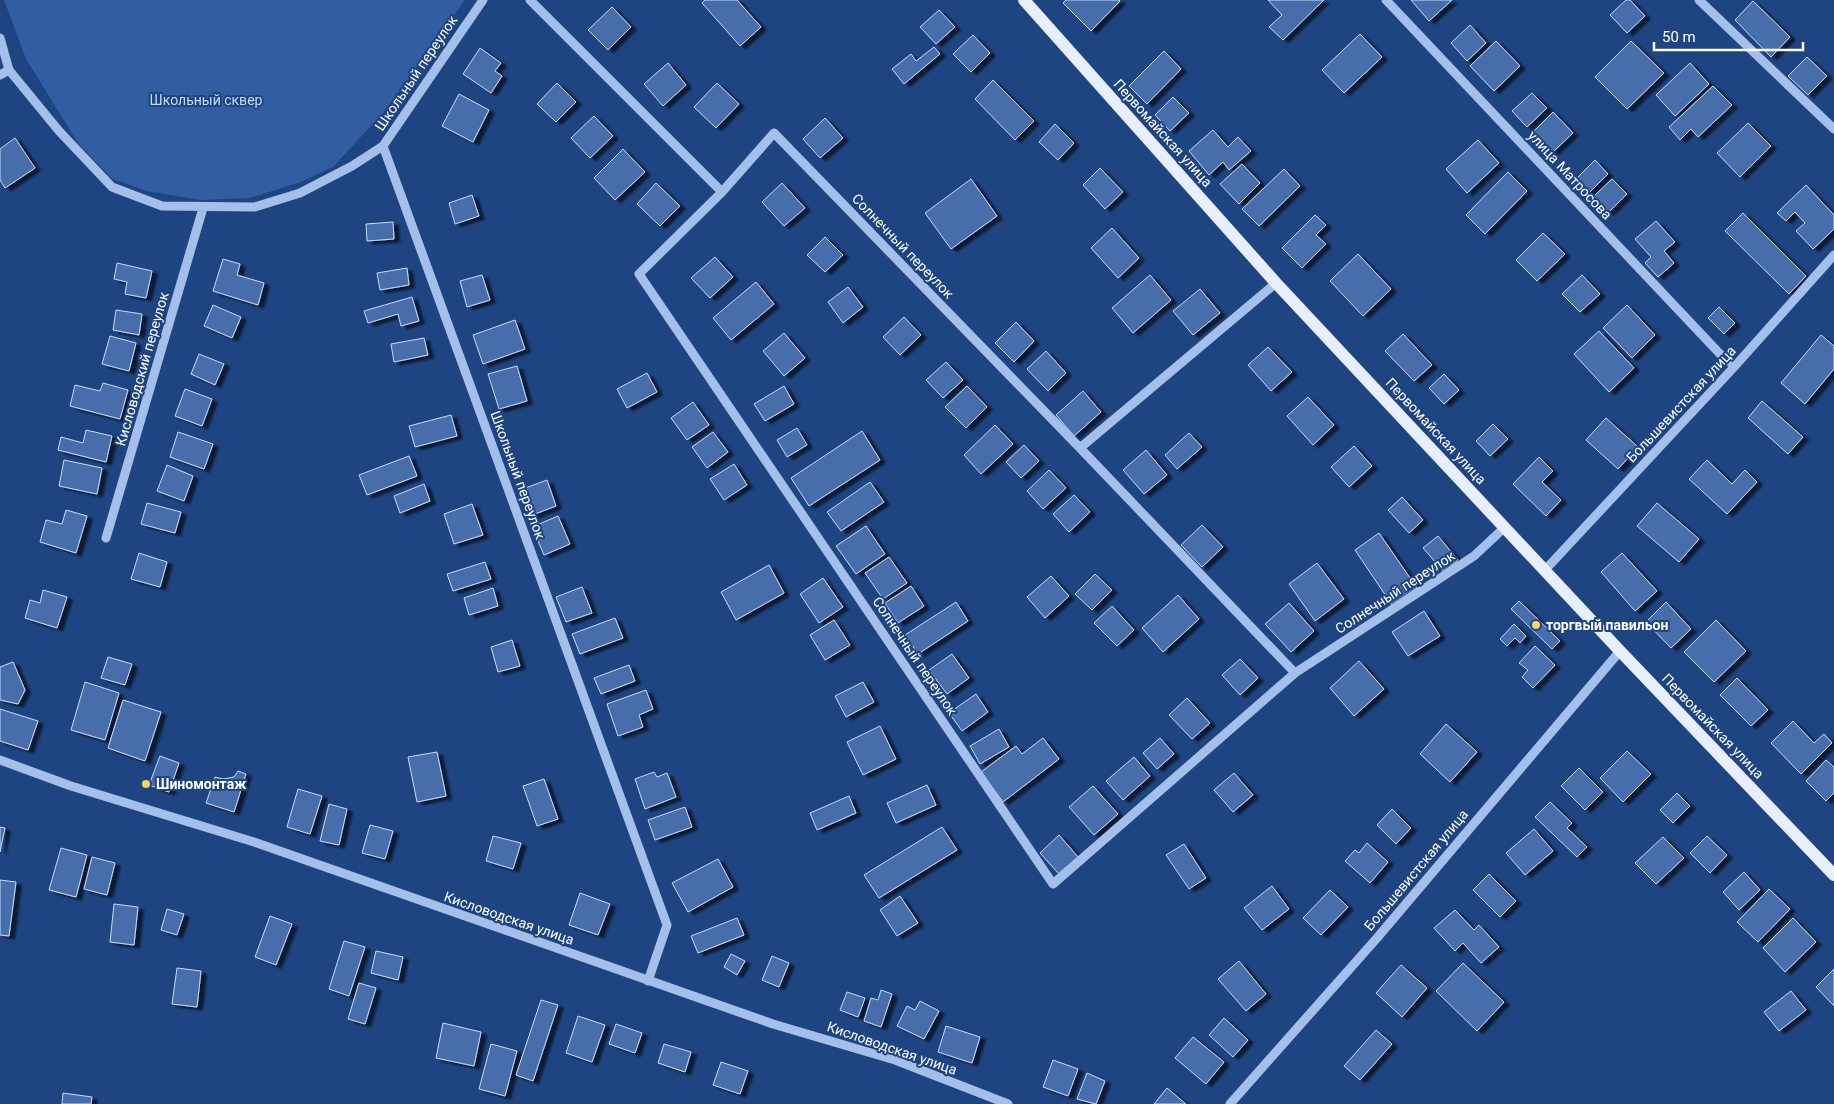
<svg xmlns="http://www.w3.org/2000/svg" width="1834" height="1104" viewBox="0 0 1834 1104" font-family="Roboto,sans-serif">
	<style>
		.green { fill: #325da0 }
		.building { fill: #476eab; stroke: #c8dbf7; filter: url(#shadow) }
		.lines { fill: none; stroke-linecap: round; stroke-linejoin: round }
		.minor { stroke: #a4bfe9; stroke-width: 9 }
		.major { stroke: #e7effe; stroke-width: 12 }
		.poi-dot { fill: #f7d463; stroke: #1e4481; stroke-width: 2 }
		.labels { text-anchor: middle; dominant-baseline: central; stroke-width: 4; stroke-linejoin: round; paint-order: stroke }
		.street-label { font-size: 14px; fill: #fff; stroke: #1e4481 }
		.park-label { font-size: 14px; fill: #c8dbf7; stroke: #1e4481 }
		.poi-label { font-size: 14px; font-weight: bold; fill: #fff; stroke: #1e4481; text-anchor: start }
	</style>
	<defs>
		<filter id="shadow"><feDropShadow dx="5.5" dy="3" stdDeviation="1" flood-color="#0009"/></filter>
	</defs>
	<rect width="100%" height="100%" fill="#1e4481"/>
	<path class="green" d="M4,0H465L383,113L333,167L301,182L250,198L201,200L146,191L111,178L78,143L26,59Z"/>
	<path class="building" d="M705,0H737L761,27L740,46L702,3Z
		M1066,0H1119L1120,1L1091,31L1063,3Z
		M1268,0H1324L1283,40L1269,27L1282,15Z
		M1411,0H1452L1429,21Z
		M1626,0H1630L1645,16L1627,33L1610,15Z
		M1753,1L1790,37L1771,57L1735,20Z
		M612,7L631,27L608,50L588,30Z
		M939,10L955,27L936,44L920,27Z
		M1470,25L1486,43L1467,61L1451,43Z
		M1360,34L1382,57L1344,93L1322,70Z
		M973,35L990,53L971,72L953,54Z
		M1496,41L1520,66L1494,91L1470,66Z
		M1631,41L1664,73L1627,109L1595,77Z
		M934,47L940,54L904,84L892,69L911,54L916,61Z
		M480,48L501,63L495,71L502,76L491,93L463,74Z
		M1164,51L1181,69L1147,104L1129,86Z
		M1807,57L1827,76L1808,95L1788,76Z
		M668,63L686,85L663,106L644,84Z
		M1690,63L1709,84L1675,116L1656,95Z
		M993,80L1034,121L1015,140L975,99Z
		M557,83L576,102L556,122L537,104Z
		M717,83L739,104L716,128L694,107Z
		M1713,86L1732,105L1698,137L1691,129L1680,140L1669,127Z
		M1532,93L1547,108L1527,127L1512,111Z
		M459,94L489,110L473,142L442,126Z
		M1173,97L1189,113L1170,131L1155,115Z
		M1553,112L1573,133L1553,152L1533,132Z
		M594,116L613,136L590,158L571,138Z
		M825,118L843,138L820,158L803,139Z
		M1748,123L1771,146L1740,177L1717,153Z
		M1055,124L1074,143L1058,160L1039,142Z
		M1213,130L1228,147L1238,137L1251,151L1229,170L1223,162L1209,175L1189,151Z
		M15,138L35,168L5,188L0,180V149Z
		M1478,140L1499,163L1467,193L1446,169Z
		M623,149L645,172L615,200L594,178Z
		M1595,160L1608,174L1589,193L1576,179Z
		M1242,164L1260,183L1239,204L1220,184Z
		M1100,168L1123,192L1105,209L1083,185Z
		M1284,169L1300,186L1259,226L1242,209Z
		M1508,172L1527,191L1485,234L1466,215Z
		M971,179L997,216L951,249L925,213Z
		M1612,179L1627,194L1608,213L1593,197Z
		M656,183L680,206L660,226L637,204Z
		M782,183L805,208L784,226L762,202Z
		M1806,185L1834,215V229L1813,249L1796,231L1805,223L1795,212L1786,221L1777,213Z
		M472,195L479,216L455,224L449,203Z
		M1743,213L1806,276L1789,294L1725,231Z
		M1315,215L1326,225L1316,235L1326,244L1302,268L1282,248Z
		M1656,221L1675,242L1664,251L1674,263L1658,277L1645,263L1651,257L1635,239Z
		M393,222L394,239L367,241L366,224Z
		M1112,228L1139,258L1118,278L1091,248Z
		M1543,233L1565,254L1537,281L1516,260Z
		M825,237L843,255L825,272L807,255Z
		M1358,254L1391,289L1363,316L1330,281Z
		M715,257L733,277L710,298L691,278Z
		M223,259L240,264L237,275L264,283L258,305L213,291Z
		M117,263L152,271L146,298L125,294L127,282L114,279Z
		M407,268L409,285L380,290L377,273Z
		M482,275L490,300L467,307L460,281Z
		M1150,275L1171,300L1133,333L1112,308Z
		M1582,275L1600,294L1580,312L1562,294Z
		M756,282L774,304L731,340L713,318Z
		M848,287L863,307L843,323L828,302Z
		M1200,289L1220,313L1193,335L1173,311Z
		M412,297L419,321L401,326L398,314L368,323L364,311Z
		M213,305L241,317L232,338L204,326Z
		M1627,305L1655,335L1632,358L1603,328Z
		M1719,307L1735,323L1724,334L1708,318Z
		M116,310L142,314L139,335L113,330Z
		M904,317L921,335L900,355L883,337Z
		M515,320L525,349L483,364L473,335Z
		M1016,322L1034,341L1014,362L995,343Z
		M1599,331L1634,368L1609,392L1574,354Z
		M784,333L805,358L784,376L763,351Z
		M1403,334L1432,365L1414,381L1385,351Z
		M1821,335L1834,346V369L1805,404L1781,383Z
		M110,336L136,343L129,371L102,364Z
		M424,338L428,355L394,362L391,344Z
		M1268,347L1292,372L1271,391L1248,365Z
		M1046,351L1066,373L1048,391L1027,369Z
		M199,354L224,364L215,385L191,374Z
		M946,362L963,380L943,398L926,380Z
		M517,366L527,401L499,409L488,374Z
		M647,373L657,392L627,408L617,389Z
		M1444,374L1459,390L1444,404L1429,388Z
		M103,383L128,390L120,419L70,406L75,385L100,391Z
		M784,386L794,404L765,421L754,404Z
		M967,386L987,407L966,428L945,407Z
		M185,389L212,399L202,426L175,416Z
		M1083,391L1101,412L1074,436L1056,415Z
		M1308,397L1334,425L1313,445L1287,416Z
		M1762,401L1803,437L1788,454L1748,418Z
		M693,402L709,425L687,440L671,418Z
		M451,415L457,436L415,447L409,426Z
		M1606,418L1638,447L1618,469L1586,440Z
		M1493,424L1508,439L1490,456L1476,441Z
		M995,425L1013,444L981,474L964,455Z
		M797,428L807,445L787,457L777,440Z
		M86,430L112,436L106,462L58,450L61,437L83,443Z
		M862,431L880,460L809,506L791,478Z
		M178,432L213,444L204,469L170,457Z
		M713,432L728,452L707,468L692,447Z
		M1189,433L1202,447L1177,469L1165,455Z
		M1024,445L1039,461L1021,478L1006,462Z
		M1354,446L1372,466L1349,487L1331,467Z
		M1146,450L1167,475L1144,494L1123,470Z
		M409,456L417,476L367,495L359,475Z
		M1539,457L1553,471L1542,482L1561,500L1546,516L1513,484Z
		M64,460L102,468L97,494L59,486Z
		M1707,460L1732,484L1745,470L1757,482L1727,514L1689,479Z
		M734,464L747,485L724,500L710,479Z
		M167,465L193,476L184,501L157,491Z
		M1049,470L1066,488L1043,509L1027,491Z
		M547,480L556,506L530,516L520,490Z
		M870,482L884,502L841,531L827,512Z
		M424,484L430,501L400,513L394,496Z
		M1074,495L1090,512L1069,532L1053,514Z
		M1402,497L1423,520L1409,533L1388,510Z
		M147,503L181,512L175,533L141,524Z
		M1657,503L1699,539L1679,562L1637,526Z
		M472,504L483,535L454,544L444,514Z
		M66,510L87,516L76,553L40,542L46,520L62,524Z
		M558,516L570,544L544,555L532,527Z
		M1202,525L1223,547L1202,567L1181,545Z
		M866,526L885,554L856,574L836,546Z
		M1379,533L1417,588L1392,605L1355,550Z
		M1438,536L1458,560L1444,572L1423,548Z
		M139,553L167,562L160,587L131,579Z
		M1622,553L1657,591L1635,611L1601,572Z
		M889,557L907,583L883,599L865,573Z
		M485,562L491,579L453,591L447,574Z
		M1317,563L1344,599L1315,621L1289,584Z
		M769,565L784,593L736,620L721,592Z
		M1095,574L1112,590L1092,610L1075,594Z
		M1051,576L1069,596L1045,618L1027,597Z
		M823,578L843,607L819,623L800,594Z
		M911,586L924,606L898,623L885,603Z
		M582,587L592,613L566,622L556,597Z
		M493,588L498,606L469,615L464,598Z
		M43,590L67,597L57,628L25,618L30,600L40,603Z
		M1178,595L1199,619L1163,652L1142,628Z
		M1519,601L1560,641L1552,649L1511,609Z
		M956,602L968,621L918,654L905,635Z
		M1666,602L1691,629L1671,648L1646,622Z
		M1289,603L1314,631L1291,652L1265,624Z
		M1112,606L1134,630L1117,646L1094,623Z
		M1424,611L1440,636L1408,656L1392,632Z
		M615,618L623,638L580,654L572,634Z
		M834,620L850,645L825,660L810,635Z
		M1716,620L1746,651L1714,682L1684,652Z
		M1514,624L1526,636L1520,643L1515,638L1507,646L1500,639Z
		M512,640L520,666L498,672L491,647Z
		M1535,646L1555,665L1533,688L1522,677L1528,670L1519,663Z
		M952,654L969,678L947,694L929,670Z
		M108,657L132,664L125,685L101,678Z
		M1240,659L1258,678L1240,695L1222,675Z
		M1359,661L1384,689L1354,716L1330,688Z
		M13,662L25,690L18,704L0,700V667Z
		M629,665L635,681L601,694L594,678Z
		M1737,678L1768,710L1751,726L1720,695Z
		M85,682L119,693L105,740L71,730Z
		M863,682L874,702L846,717L835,696Z
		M646,690L653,709L639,715L643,727L618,736L607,704Z
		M976,694L988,712L962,731L949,713Z
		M1187,698L1210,723L1192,739L1169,715Z
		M123,700L161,712L145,761L108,748Z
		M0,709L38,721L28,750L0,741Z
		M1793,721L1814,743L1824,734L1832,743L1801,774L1771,743Z
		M1446,724L1477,752L1450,782L1420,754Z
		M880,726L896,759L863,775L847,742Z
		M999,729L1009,747L980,764L970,746Z
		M1043,738L1059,759L1003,802L981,772L1016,746L1022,754Z
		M1160,738L1174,754L1157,769L1143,753Z
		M1627,751L1651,774L1623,802L1600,778Z
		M437,752L446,796L417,802L408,757Z
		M160,756L179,763L169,792L149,785Z
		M1134,757L1150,776L1123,800L1106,781Z
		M1826,760L1834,767V793L1826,801L1806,781Z
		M1579,768L1603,792L1585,810L1561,786Z
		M238,771L246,774L234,812L206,803L215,777L223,779L234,777Z
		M654,772L657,777L667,773L676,797L645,809L635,779Z
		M1234,773L1253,795L1233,812L1214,790Z
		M544,779L558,819L537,826L523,786Z
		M927,785L936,805L896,823L887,803Z
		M1093,786L1118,814L1094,835L1069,807Z
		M298,789L322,796L310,834L287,827Z
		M1677,793L1690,806L1673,823L1660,810Z
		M849,796L856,813L817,830L810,813Z
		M1550,802L1572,823L1567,828L1587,847L1577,857L1535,817Z
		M329,804L347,809L339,845L320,841Z
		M685,807L692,827L655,840L648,820Z
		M1392,809L1411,828L1396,844L1377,825Z
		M370,825L393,831L385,859L362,853Z
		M0,827L5,828L0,852Z
		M942,827L957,850L879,898L864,875Z
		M1534,829L1553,851L1525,875L1506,853Z
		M1059,835L1078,857L1059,874L1040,853Z
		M493,836L521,843L513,869L486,861Z
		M1707,836L1727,855L1710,873L1690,853Z
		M1663,837L1684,858L1656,884L1635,863Z
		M1367,843L1388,862L1370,883L1345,861L1355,850L1359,853Z
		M1184,844L1206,878L1189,889L1166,855Z
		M61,848L87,855L76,897L49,890Z
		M92,857L115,863L107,895L84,889Z
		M718,859L733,887L688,912L672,883Z
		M1744,872L1760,890L1739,910L1723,892Z
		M1489,874L1516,901L1500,917L1473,890Z
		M0,880L16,882L9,936L0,935Z
		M1272,886L1289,909L1262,930L1244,908Z
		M1769,889L1790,909L1758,942L1737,922Z
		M1330,890L1348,907L1321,935L1303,918Z
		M580,893L610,904L598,935L569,925Z
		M900,896L918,923L897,936L880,910Z
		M114,904L138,907L134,945L110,942Z
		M167,909L184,914L177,935L161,930Z
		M1455,910L1474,930L1479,925L1499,947L1481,963L1463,943L1455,951L1434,928Z
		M270,916L292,924L276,965L255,957Z
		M737,918L744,935L698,953L691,936Z
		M1793,918L1816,942L1785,972L1763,948Z
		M344,941L365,947L349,996L329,989Z
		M376,951L403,957L398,980L371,973Z
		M731,954L745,961L737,975L724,967Z
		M772,956L789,963L779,987L762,980Z
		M1239,961L1266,994L1246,1011L1218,979Z
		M1463,963L1504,1002L1477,1031L1436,991Z
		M1401,965L1427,988L1402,1017L1376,993Z
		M177,968L201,971L197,1007L172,1004Z
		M1834,969V1006L1816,987Z
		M359,983L376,988L365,1024L348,1019Z
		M881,990L892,994L881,1027L864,1021L871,998L878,1000Z
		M1791,991L1806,1010L1779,1031L1764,1012Z
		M847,992L865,998L858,1017L840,1010Z
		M541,1000L558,1005L533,1081L516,1075Z
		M920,1001L939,1011L924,1039L897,1026L907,1006L915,1010Z
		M578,1016L605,1025L592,1062L566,1053Z
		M1224,1018L1248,1040L1233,1057L1209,1035Z
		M443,1023L481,1032L474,1066L436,1058Z
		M616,1024L642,1033L635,1053L609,1044Z
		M946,1026L980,1037L972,1063L938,1052Z
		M1376,1030L1392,1044L1360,1080L1344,1066Z
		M1193,1037L1224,1062L1206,1084L1175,1058Z
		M491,1044L517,1051L505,1096L479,1089Z
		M664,1044L691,1052L685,1072L658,1063Z
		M1053,1060L1078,1069L1068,1096L1043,1087Z
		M721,1062L748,1071L740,1094L713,1085Z
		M1087,1073L1105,1081L1096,1104L1077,1099Z
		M1167,1088L1186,1104H1154Z
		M63,1093L92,1097L91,1104H62Z"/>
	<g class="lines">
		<path class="minor" d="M483,0L383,146L667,925L648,981
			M530,0L722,192L639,274L1053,884L1295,673L1474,556L1505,527
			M1386,0L1720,354L1735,366
			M1699,0L1834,129
			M0,38L9,70L0,75
			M9,70L59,131L112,187L162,206L255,207L300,193L352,166L383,146
			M722,192L774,133L1080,448L1295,673
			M1080,448L1276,283
			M106,538L203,208
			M1545,570L1735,366L1834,255
			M0,760L71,786L254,842L773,1024L895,1060L1008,1104
			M1230,1104L1377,938L1620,651"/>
		<path class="major" d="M1024,0L1276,283L1620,651L1834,875"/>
	</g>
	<g class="poi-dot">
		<circle cx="1536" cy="625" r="5"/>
		<circle cx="146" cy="784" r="5"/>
	</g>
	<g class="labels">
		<g class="street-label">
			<text transform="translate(416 73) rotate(-56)">Школьный переулок</text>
			<text transform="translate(1163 133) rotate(48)">Первомайская улица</text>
			<text transform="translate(1570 175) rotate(47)">улица Матросова</text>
			<text transform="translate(903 246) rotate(46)">Солнечный переулок</text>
			<text transform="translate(142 369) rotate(-74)">Кисловодский переулок</text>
			<text transform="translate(1681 404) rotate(-47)">Большевистская улица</text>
			<text transform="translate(1436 431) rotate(47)">Первомайская улица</text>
			<text transform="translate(518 475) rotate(70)">Школьный переулок</text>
			<text transform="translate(1395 592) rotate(-33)">Солнечный переулок</text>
			<text transform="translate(915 656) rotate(56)">Солнечный переулок</text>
			<text transform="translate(1713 726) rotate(46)">Первомайская улица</text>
			<text transform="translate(1416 870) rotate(-50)">Большевистская улица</text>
			<text transform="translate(509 918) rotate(19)">Кисловодская улица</text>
			<text transform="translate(892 1048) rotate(19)">Кисловодская улица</text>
		</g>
		<g class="park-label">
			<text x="206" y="100">Школьный сквер</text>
		</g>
		<g class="poi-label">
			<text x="1546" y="625">торгвый павильон</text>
			<text x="156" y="784">Шиномонтаж</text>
		</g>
	</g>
	<path d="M1654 42v8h149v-8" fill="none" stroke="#ffffff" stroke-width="2.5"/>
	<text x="1662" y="42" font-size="15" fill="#ffffff" stroke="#1e4481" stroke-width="4" paint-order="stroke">50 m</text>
</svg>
